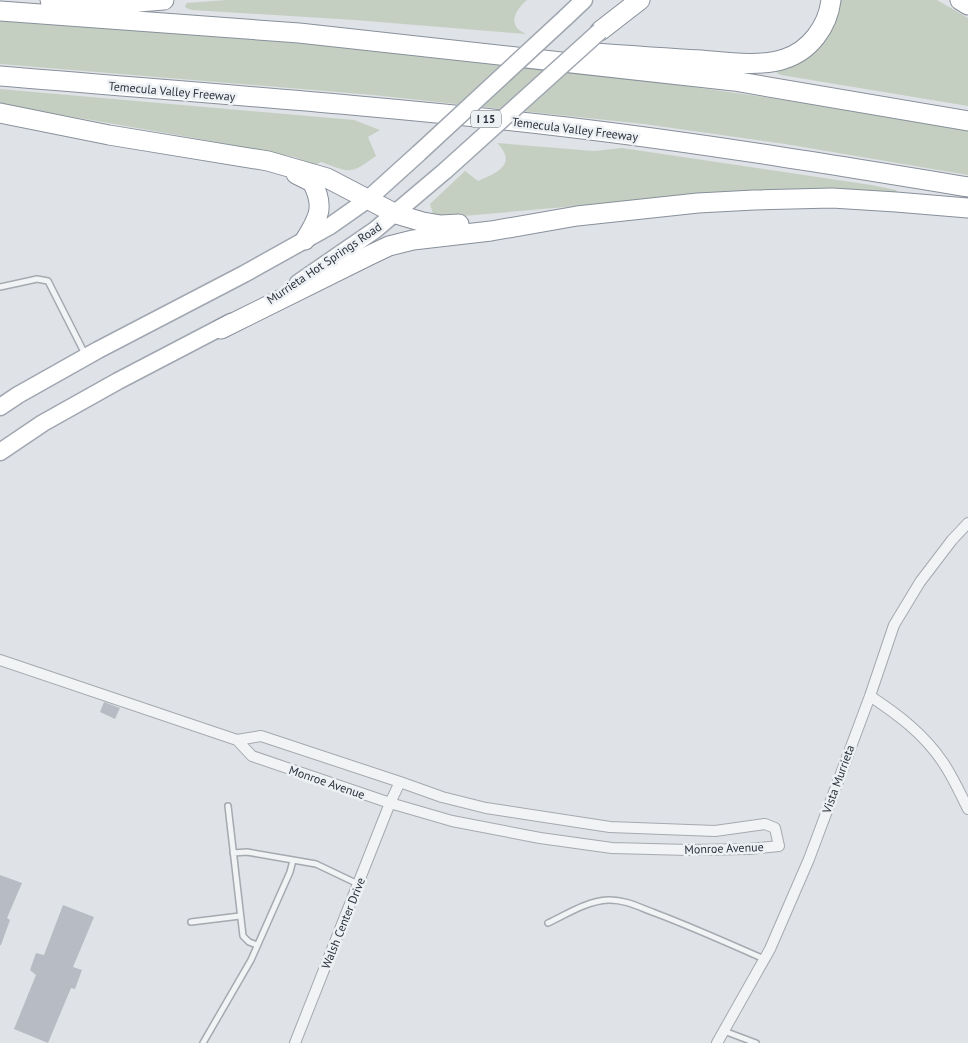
<svg xmlns="http://www.w3.org/2000/svg" width="968" height="1043" viewBox="0 0 968 1043" font-family="'PT Sans',sans-serif">
	<style>
		.green { fill: #c5cfc1 }
		.building { fill: #b7bbc3 }
		.lines { fill: none; stroke-linecap: round; stroke-linejoin: round }
		.service-casing { stroke: #a5a9b0; stroke-width: 8 }
		.minor-casing { stroke: #a5a9b0; stroke-width: 12 }
		.primary-casing { stroke: #a0a7b1; stroke-width: 19 }
		.motorway-casing { stroke: #88909b; stroke-width: 21 }
		.service { stroke: #f1f3f5; stroke-width: 5 }
		.minor { stroke: #f1f3f5; stroke-width: 10 }
		.primary { stroke: #fff; stroke-width: 16 }
		.motorway { stroke: #fff; stroke-width: 19 }
		.primary-bridge-casing { stroke: #a0a7b1; stroke-width: 19; stroke-linecap: butt }
		.primary-bridge { stroke: #fff; stroke-width: 16 }
		.labels { text-anchor: middle; dominant-baseline: central; stroke-width: 5; stroke-linejoin: round; paint-order: stroke }
		.shield { fill: #eef1f4; stroke: #656b73; stroke-width: 1 }
		.shield-label { font-size: 11px; font-weight: bold; fill: #2a313c }
		.street-label { font-size: 12px; fill: #2a313c; stroke: #eef1f4 }
	</style>
	<rect width="100%" height="100%" fill="#dfe2e6"/>
	<path class="green" d="M227,0H527C514,11 507,26 526,34L355,20L192,10L186,8L185,6L187,3Z
		M836,0H937L968,18V106L781,75L777,73L776,70Z
		M0,18C324,44 649,71 968,131V175L785,144L644,124L373,95L0,64Z
		M0,89L354,120L380,130L368,137L376,156C349,175 352,173 321,162L315,165L295,157L211,141L0,104Z
		M497,143L594,151L622,148L871,185L896,190L897,193L645,200L464,216L445,217L433,214L430,204L465,171L478,181C497,173 518,164 497,143Z"/>
	<path class="building" d="M104,702L120,708L115,719L100,712Z
		M0,875L22,883L7,918L10,920L1,945H0Z
		M63,905L94,917L73,967L82,970L75,989L71,988L48,1043L14,1029L36,975L30,970L36,953L44,955Z"/>
	<g class="lines">
		<g class="service-casing">
			<path id="service" d="M0,287L37,279L48,281L85,354
				M228,806L243,936L249,942L257,945
				M233,853L247,852L293,860
				M191,922L240,916
				M548,923C567,914 587,901 608,900C624,899 641,908 655,913C692,927 728,943 764,959
				M724,1031L756,1043
				M203,1043L251,960L290,872L293,860L316,864L358,884"/>
		</g>
		<g class="minor-casing">
			<path id="minor" d="M0,660L237,740L252,756L390,803L452,821L540,838L612,848L689,850L749,849L779,846L775,828L765,824L715,831L610,827L486,808L442,797L400,782L261,736L237,740
				M870,696C897,714 923,733 942,761C952,775 960,793 968,809
				M295,1043L390,803L400,782
				M717,1043L770,949L809,859L870,696L894,625L920,582L952,540L968,523"/>
		</g>
		<g class="primary-casing">
			<path id="primary" d="M565,18L584,0
				M298,283L375,230L446,170
				M0,407L18,395L98,350L244,274L330,226L367,200L419,153
				M0,452L43,423L118,381L231,322"/>
		</g>
		<g class="motorway-casing">
			<path id="motorway" d="M50,0L138,2L164,0
				M960,0L968,5
				M0,11L299,33L734,81L968,121
				M600,31L640,0
				M583,52C622,55 662,58 701,60C725,62 761,67 784,59C810,51 828,26 831,0
				M0,76C189,92 378,105 566,127C701,143 834,165 968,187
				M0,113L109,135L268,161L327,178L396,214L423,222L441,225L459,224
				M296,174L312,182C325,206 319,218 305,240
				M221,329L370,255L389,246L413,240L491,231L577,216L698,203L754,200L832,198L896,202L968,208"/>
		</g>
		<use href="#service" class="service"/>
		<use href="#minor" class="minor"/>
		<use href="#primary" class="primary"/>
		<use href="#motorway" class="motorway"/>
		<g class="primary-bridge-casing">
			<path id="primary-bridge" d="M419,153L565,18
				M446,170L600,31"/>
		</g>
		<use href="#primary-bridge" class="primary-bridge"/>
	</g>
	<g class="labels">
		<rect class="shield" x="471" y="110.5" width="30" height="17" rx="4"/>
		<g class="shield-label">
			<text x="486" y="119">I 15</text>
		</g>
		<g class="street-label">
			<text transform="translate(172 91) rotate(5)">Temecula Valley Freeway</text>
			<text transform="translate(575 129) rotate(7)">Temecula Valley Freeway</text>
			<text transform="translate(324 263) rotate(-34)">Murrieta Hot Springs Road</text>
			<text transform="translate(838 779) rotate(-70)">Vista Murrieta</text>
			<text transform="translate(327 782) rotate(19)">Monroe Avenue</text>
			<text transform="translate(724 848) rotate(-2)">Monroe Avenue</text>
			<text transform="translate(343 923) rotate(-68)">Walsh Center Drive</text>
		</g>
	</g>
</svg>
